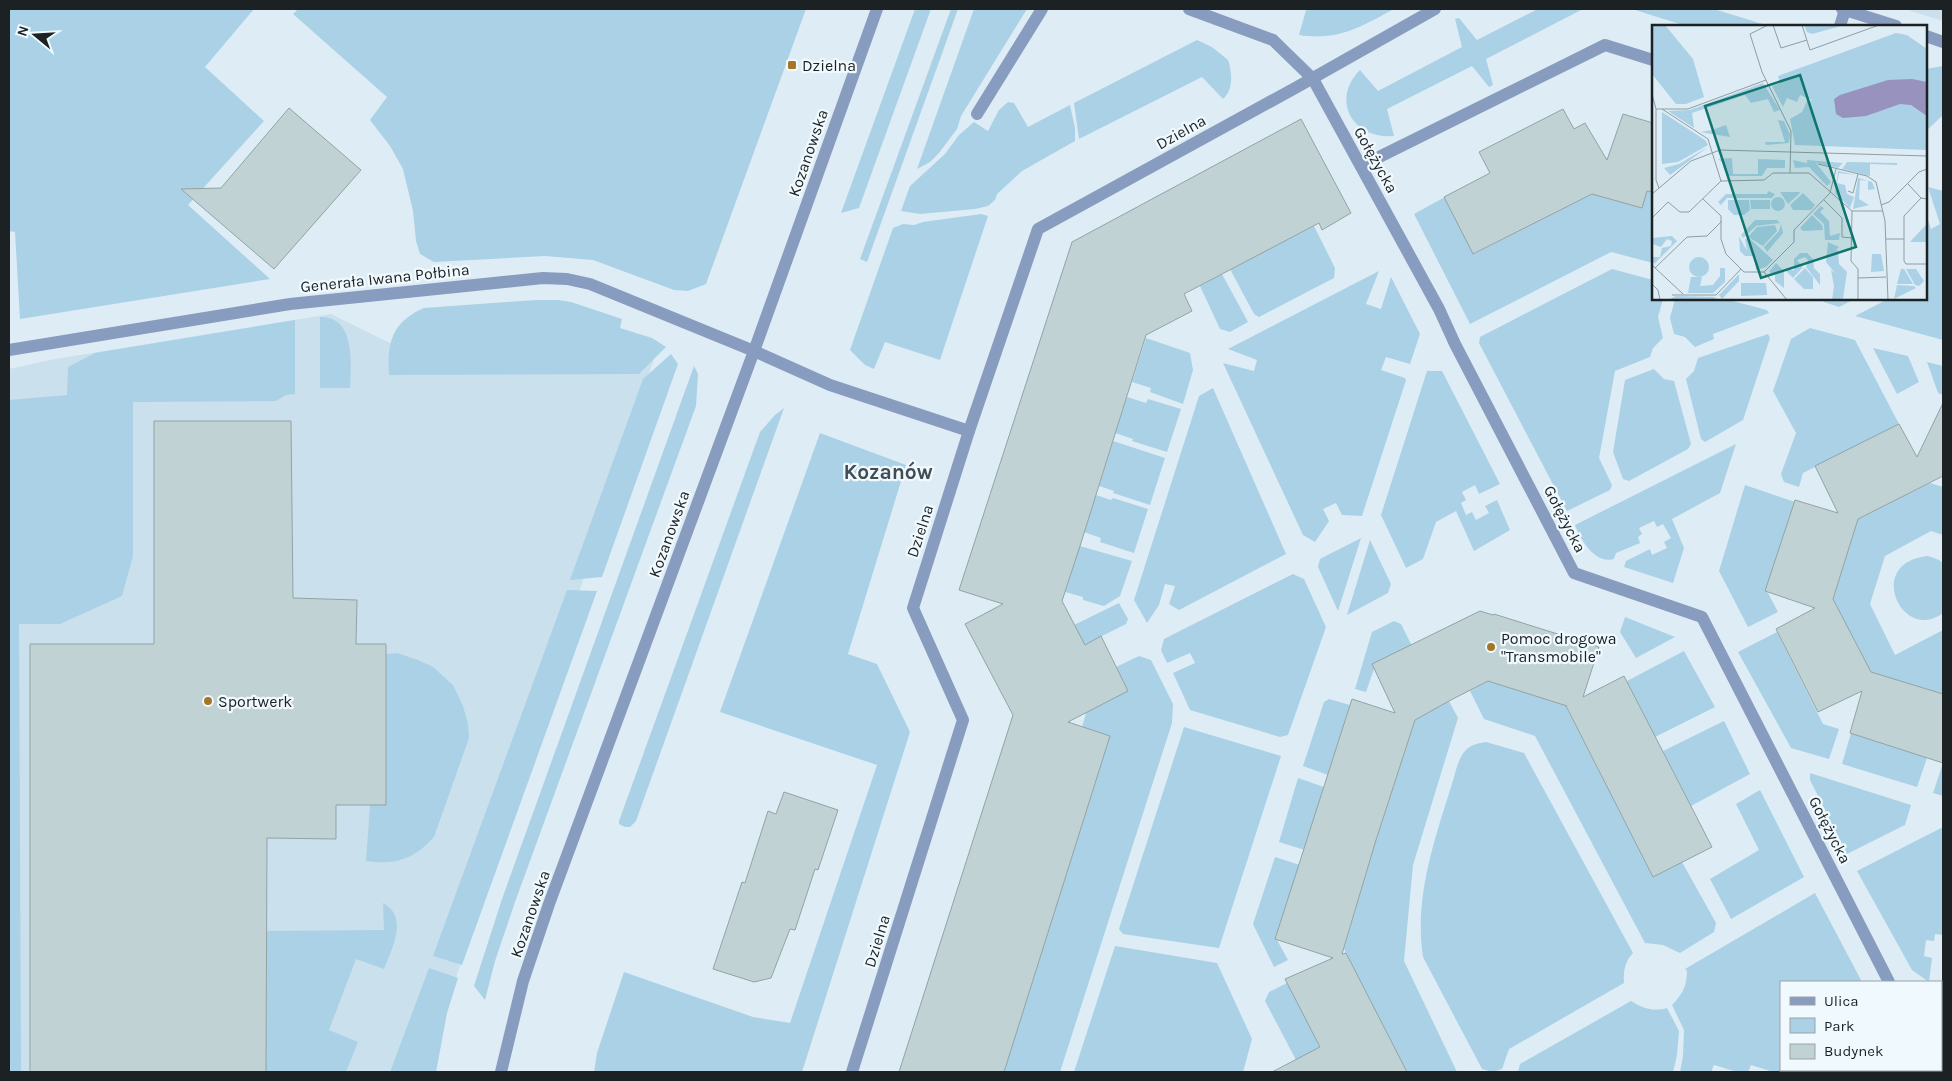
<svg xmlns="http://www.w3.org/2000/svg" width="1952" height="1081" viewBox="0 0 1952 1081" font-family="Karla,sans-serif">
	<style>
		.built { fill: #cae0ec }
		.green { fill: #aad1e5 }
		.building { fill: #c0d2d3; stroke: #92a3a4 }
		.lines { fill: none; stroke-linecap: round; stroke-linejoin: round }
		.lane { stroke: #889cbf; stroke-width: 12 }
		.street { stroke: #889cbf; stroke-width: 12 }
		.poi-dot { fill: #a37628; stroke: #f0f9fe; stroke-width: 2 }
		.labels { text-anchor: middle; dominant-baseline: central; stroke-width: 4.5; stroke-linejoin: round; paint-order: stroke }
		.poi-label { font-size: 16px; fill: #1c2224; stroke: #f0f9fe; text-anchor: start }
		.street-label { font-size: 16px; fill: #1c2224; stroke: #f0f9fe }
		.district-label { font-size: 21px; font-weight: bold; fill: #414d54; stroke: #f0f9fe }
		.inset-road { fill: none; stroke: #909ca1; stroke-width: 1 }
		.view { fill: #0f766e; fill-opacity: 0.15; stroke: #0f766e; stroke-width: 2.5 }
		.inset-edge { fill: none; stroke: #1c2224; stroke-width: 2.5 }
	</style>
	<rect width="100%" height="100%" fill="#deedf5"/>
	<path class="built" d="M1905,9H1943V21L1911,11Z
		M331,314L392,344L658,346L445,1012L436,1072H9V369L55,359Z"/>
	<path class="green" d="M9,9H254L205,67L264,121L188,205L270,279L20,319L15,232L9,231Z
		M298,9H806L706,284L688,291L674,290L593,260L545,256L434,262L420,254L416,241L413,211L403,169L390,146L370,120L387,97L293,14Z
		M915,9H931L859,208L841,213Z
		M951,9H958L867,262L860,259Z
		M974,9H1027L961,116L957,129L939,153L930,162L917,169Z
		M1302,9H1394C1360,27 1339,41 1299,35L1306,10Z
		M1538,9H1583L1486,59L1493,85L1489,87L1472,66L1387,109L1394,136C1353,140 1330,100 1360,70L1378,91L1462,47L1455,19L1459,18L1477,40Z
		M1632,9H1714L1769,26H1686Z
		M1197,40L1212,47L1228,60C1232,71 1234,90 1223,99L1202,77L1079,139L1074,103Z
		M1943,66V115L1926,131V69Z
		M1008,102L1014,103L1028,127L1070,105L1075,128V141L1022,171L997,194L995,200L988,206L975,209L920,214L901,211L910,186L945,154L959,135L974,122L988,131L999,110Z
		M1928,187L1943,191V340L1855,316L1888,299H1926V214L1931,229L1940,224Z
		M1600,189L1647,191L1653,192V263L1611,252L1470,324L1414,214L1445,197L1474,254Z
		M981,214L988,216L940,360L885,342L874,369L865,365L850,350L893,228L903,224L914,225L923,222Z
		M1314,226L1335,268L1334,278L1259,317L1254,314L1230,269Z
		M1612,269L1653,280V299H1663L1658,317L1663,338L1653,348L1650,357L1615,371L1599,458L1612,485L1610,490L1567,511L1479,343L1480,337Z
		M1379,271L1366,304L1381,309L1391,277L1420,334L1410,364L1386,357L1381,370L1405,378L1406,380L1362,516L1342,515L1336,503L1323,509L1329,521L1315,542L1303,535L1223,363L1254,371L1257,360L1228,349Z
		M1222,274L1248,322L1230,332L1220,329L1200,286Z
		M1675,299H1725L1767,310L1769,313L1713,334L1714,339L1695,347L1685,337L1674,334L1670,318Z
		M1821,299H1855L1839,307L1824,302Z
		M536,300H558L571,302L622,319L620,328L652,338L666,347L639,374L389,375C387,342 392,322 424,308Z
		M320,317C356,316 351,365 350,388H320Z
		M295,320V394L286,395L276,401L133,402V556L122,596L60,624H19L21,1072H9V400L67,395L68,367L95,353Z
		M1810,328L1855,340L1899,424L1803,473L1799,487L1784,482L1781,474L1796,433L1773,391L1791,339Z
		M1768,334L1770,338L1743,420L1705,442L1701,439L1686,379L1694,371L1698,358Z
		M1146,338L1190,353L1193,370L1183,404L1150,392L1151,388L1132,382Z
		M1873,348L1908,356L1919,382L1897,394Z
		M671,354L678,364L602,577L570,580L643,379Z
		M1927,362L1943,366V395L1938,393Z
		M694,366L698,374L696,406L515,902L495,961L485,1000L474,986L502,899Z
		M1654,369L1664,379L1674,381L1691,444L1688,449L1629,481L1623,479L1613,452L1625,380Z
		M1427,371H1442L1500,484L1479,494L1475,485L1462,492L1466,500L1461,503L1466,515L1472,512L1476,520L1489,513L1485,506L1497,500L1510,530L1474,551L1456,511L1436,522L1423,559L1406,568L1381,515Z
		M1213,388L1286,554L1179,610L1169,604L1175,586L1165,584L1159,605L1147,623L1134,600L1199,396Z
		M1127,397L1146,403L1148,399L1181,409L1167,452L1132,441L1133,439L1115,433Z
		M784,408L636,821L630,827H625L619,824V821L760,432L775,415Z
		M820,433L906,465L848,654L877,664L910,732L802,1072H594L597,1053L624,972L753,1017L790,1023L877,765L720,712Z
		M1113,441L1165,458L1150,505L1113,493L1114,491L1099,486Z
		M1736,444L1720,493L1672,519L1684,548L1673,583L1624,567L1626,561L1650,549L1652,555L1667,548L1664,542L1671,538L1663,524L1657,527L1654,521L1639,528L1642,534L1638,537L1640,543L1616,553L1614,559C1594,564 1581,540 1575,525Z
		M1930,483L1943,487V535L1931,531L1885,556L1870,604L1895,655L1943,630V694L1871,672L1833,599L1858,519Z
		M1745,485L1795,502L1765,591L1768,593L1778,612L1748,627L1719,571Z
		M1096,495L1111,500L1113,498L1148,509L1134,553L1100,542L1101,538L1084,532Z
		M1361,538L1338,611L1318,567L1320,559Z
		M1370,540L1391,584L1388,593L1347,615Z
		M1080,546L1132,561L1120,596L1104,606L1083,600V597L1065,592Z
		M1928,556L1939,560L1943,563V613C1902,644 1864,562 1928,556Z
		M1293,574L1304,579L1326,627L1288,735L1280,737L1190,710L1173,673L1195,663L1190,653L1167,663L1161,650L1164,639Z
		M567,590L597,591L462,965L433,956Z
		M1119,603L1128,619L1126,624L1084,645L1074,625Z
		M1625,617L1675,637L1636,658L1620,632Z
		M1394,621L1401,624L1412,646L1373,666L1374,669L1366,692L1355,689L1372,632Z
		M1777,632L1823,724L1839,729L1829,759L1791,748L1738,652Z
		M1684,651L1715,707L1655,737L1627,681Z
		M397,653L418,660L433,667L453,685L463,706L468,724L469,738L434,837C413,860 395,865 366,861L370,805H386V654Z
		M1139,656L1151,660L1173,704L1172,723L1060,1072H1004L1110,736L1082,727L1086,713L1125,685L1116,667Z
		M1488,681L1565,705L1653,877L1682,862L1716,923L1714,932L1680,953L1663,945L1645,943L1535,736L1484,719L1470,691Z
		M1329,699L1350,705L1328,775L1303,766L1324,702Z
		M1449,701L1458,718L1413,865L1404,961L1457,1072H1407L1344,949L1376,840L1415,720Z
		M1724,721L1750,774L1691,806L1663,751Z
		M1184,727L1281,756L1219,948L1123,934L1119,929Z
		M1851,733L1927,758L1917,787L1842,764Z
		M1486,742L1524,753L1633,953C1625,961 1623,972 1624,983L1509,1049L1502,1069L1493,1072L1482,1069L1423,957C1414,899 1434,841 1451,787C1455,776 1457,760 1465,751C1470,745 1478,743 1486,742Z
		M1943,763V796L1933,793Z
		M1810,773L1911,805L1905,825L1847,854L1810,780Z
		M1298,778L1324,787L1305,850L1279,842Z
		M1760,790L1804,877L1731,919L1710,879L1759,850L1736,804Z
		M1943,827V935L1935,934L1934,941L1926,940L1924,956L1932,958L1929,982L1912,970L1857,871Z
		M1275,857L1300,865L1275,939L1277,940L1288,960L1274,967L1253,924Z
		M1815,893L1862,982H1781V1070H1866L1865,1072H1773L1751,1065L1748,1072H1737L1714,1065L1711,1072H1680L1683,1056L1684,1030L1672,1005C1682,995 1687,986 1687,971L1685,969Z
		M383,903C409,917 392,948 384,969L356,959L329,1030L358,1042L346,1072H266L267,931L384,930Z
		M1115,946L1217,963L1252,1039L1243,1072H1074Z
		M429,968L458,978L447,1013L436,1072H390Z
		M1287,983L1320,1047L1296,1060L1265,1001L1269,992Z
		M1631,1001C1642,1008 1653,1012 1667,1008L1679,1031L1677,1055L1673,1072H1518L1520,1064Z
		M1943,1039V1072H1914L1915,1070H1941V1040Z"/>
	<path class="building" d="M289,108L361,170L274,269L181,189L221,188Z
		M1563,109L1574,129L1585,123L1607,160L1623,114L1653,123V192L1647,191L1642,208L1592,194L1473,254L1444,197L1490,173L1479,152Z
		M1301,119L1351,213L1322,230L1319,223L1184,294L1192,311L1146,335L1080,546L1062,601L1085,645L1101,636L1128,691L1068,722L1110,736L1004,1072H899L1013,715L965,624L1003,604L959,590L1072,242Z
		M1943,403V476L1858,519L1833,599L1871,672L1943,694V763L1850,733L1862,691L1818,712L1776,629L1815,608L1765,591L1795,500L1838,513L1815,466L1899,424L1917,457Z
		M154,421H291L293,598L357,600L356,644H386V805H336V839L267,838L266,1072H30V644H154Z
		M1480,611L1493,615L1494,614L1599,647L1583,697L1624,676L1712,847L1653,877L1566,706H1567L1488,681L1449,701L1415,720L1376,840L1342,954L1346,953L1407,1072H1272L1320,1047L1285,979L1333,958L1275,939L1352,699L1395,713L1372,664Z
		M784,792L838,810L818,870L815,869L795,930L790,929L771,978L754,982L713,969L742,882L745,883L768,811L776,814Z"/>
	<g class="lines">
		<path class="lane" d="M1189,9L1273,40L1313,79
			M1840,26L1845,10
			M977,114L1042,9
			M1361,166L1605,45L1653,60
			M754,351L830,385L969,431"/>
		<path class="street" d="M1842,9L1896,26
			M1926,36L1943,42
			M1313,79L1439,309L1455,344L1574,573L1702,617L1889,982
			M9,350L290,304L543,278L567,279L590,284L754,351
			M1941,1010L1943,1009
			M501,1072L523,981L549,904L754,351L877,9
			M852,1072L963,720L913,608L969,431L1038,229L1297,87L1435,9
			M1892,1072L1893,1070"/>
	</g>
	<g class="poi-dot">
		<rect x="787" y="60" width="10" height="10" rx="2.5"/>
		<circle cx="1491" cy="647" r="5"/>
		<circle cx="208" cy="701" r="5"/>
	</g>
	<g class="labels">
		<g class="poi-label">
			<text x="802" y="65">Dzielna</text>
			<text x="1501" y="638">Pomoc drogowa<tspan x="1501" dy="18">"Transmobile"</tspan></text>
			<text x="218" y="701">Sportwerk</text>
		</g>
		<g class="street-label">
			<text transform="translate(1181 132) rotate(-29)">Dzielna</text>
			<text transform="translate(808 153) rotate(-71)">Kozanowska</text>
			<text transform="translate(1376 160) rotate(61)">Gołężycka</text>
			<text transform="translate(385 278) rotate(-6)">Generała Iwana Połbina</text>
			<text transform="translate(1565 519) rotate(63)">Gołężycka</text>
			<text transform="translate(920 531) rotate(-72)">Dzielna</text>
			<text transform="translate(669 534) rotate(-70)">Kozanowska</text>
			<text transform="translate(1830 830) rotate(63)">Gołężycka</text>
			<text transform="translate(530 914) rotate(-71)">Kozanowska</text>
			<text transform="translate(877 941) rotate(-73)">Dzielna</text>
		</g>
		<g class="district-label">
			<text x="888" y="472">Kozanów</text>
		</g>
	</g>
	<g transform="translate(1652 25)">
		<rect width="275" height="275" fill="#deedf5"/>
		<path d="M0,0H13L41,34L52,72L34,79H24L0,49ZM152,0H189V1L160,9L155,7ZM244,8L255,10L275,24V125L143,120L138,94L150,87L155,76L160,75L148,70L145,77L135,73L131,82L120,61L128,58L126,51ZM111,58L128,85L122,87L116,74L99,78L93,70L40,88L42,103L16,86L38,85ZM10,87L53,115L56,120L26,137L10,139ZM126,95L132,96L138,109L137,118L114,120L113,117H133ZM74,100L78,112L48,107L60,105ZM56,122L18,150L12,143L27,139ZM80,133L81,149H106V134L133,135V143H115L110,151H75L70,137L66,134ZM141,135L155,138V135L191,138L186,143L164,138L179,157L175,161L157,142L143,143ZM195,137L245,138V140L218,139V151L190,144ZM186,146L203,150L187,148L185,158L193,160L195,169L202,172L198,183L183,168ZM206,153L220,157L223,164L216,165V156L208,155L207,174L217,180L201,184ZM116,166L123,169L120,173H75L69,180L66,177L74,169H115ZM128,167H147L148,168L136,179ZM151,168L163,180L159,185H141L138,180ZM119 179a7 7 0 1 1 14 0a7 7 0 1 1-14 0ZM76,175H97L98,185L92,190H82L76,184ZM118,175V184H99L98,175ZM169,181L172,183L168,187L177,196L178,211L188,208L187,215H173L172,199L161,189ZM160,190L170,200L171,205L151,206L148,203ZM103,195H125L128,198L104,201L91,213L89,210ZM129,199L131,208L115,227L112,222L127,206ZM275,199V217H258L269,205ZM123,200L125,206L111,221L96,212L105,202ZM20,211L25,216L2,239L0,232H8L10,223L19,221L20,216L15,214L9,222L1,219L0,213ZM87,211L95,226L93,214H98L121,235L114,242L104,245L103,231H93L88,226ZM176,217L187,222L183,226L186,225L187,239L195,247L191,274L187,271L191,275H180L182,261L179,245L183,248L174,237ZM148,228H155L161,234L162,243L168,249V260L154,242L156,235L153,232L145,235L151,242L141,253L133,245H142V234ZM220,229H229L232,246L219,247ZM37 242a10 10 0 1 1 20 0a10 10 0 1 1-20 0ZM124,238L132,246V263L123,256V250L117,249H121L117,247ZM68,243H73V257L61,268H36L39,252H50L48,261L61,260L68,251ZM153,243L161,252V264H152L142,254ZM249,244H252L261,259H245ZM254,244H264L272,256L267,261L263,260ZM87,249V256L70,274L67,270ZM89,258H114L115,270L89,271ZM245,260L262,261L264,263L242,274ZM24,271L62,272L66,275H16Z" fill="#aad1e5"/>
		<path d="M260,54L275,57V91L259,80L248,79L214,91L191,93L184,89L182,74L188,70L236,55Z" fill="#9892be"/>
		<path class="inset-road" d="M116,0L98,9L110,47L139,106L138,148M121,0L129,23L155,15M150,0L158,25L227,0M0,69L4,84V155L7,163M4,84H36L114,55M10,84L56,114L69,156M166,139L215,151L224,157L233,196L236,275M256,159L269,173L275,174M196,166L201,168L206,149M0,169L39,136L68,125L275,131M269,173L252,191V236L254,239H275M51,174L69,191V214L74,229L92,247H112L142,217V205L178,168L184,144M172,175L190,193V212L200,213M229,180L237,177L267,147L275,144M200,186L199,236L206,244V275M200,186H231M0,193L16,177L28,187H37L69,156L112,155L121,148H157L200,186M234,214H252M0,240L31,269M3,243L35,212L55,211L70,196M112,247L135,275M206,253L234,252M0,259L6,265L8,275M20,270H64L89,244"/>
		<path class="view" d="M148,50L204,222L109,253L53,81Z"/>
		<rect width="275" height="275" class="inset-edge"/>
	</g>
	<rect width="1952" height="1081" fill="none" stroke="#1c2224" stroke-width="20"/>
	<rect x="1780" y="981" width="162" height="90" fill="#f0f9fe" stroke="#9ba3a7"/>
	<rect x="1790" y="997" width="25" height="8" fill="#889cbf" stroke="#9ba3a7"/>
	<text x="1824" y="1006" font-size="15" fill="#1c2224">Ulica</text>
	<rect x="1790" y="1018" width="25" height="15" fill="#aad1e5" stroke="#9ba3a7"/>
	<text x="1824" y="1031" font-size="15" fill="#1c2224">Park</text>
	<rect x="1790" y="1044" width="25" height="15" fill="#c0d2d3" stroke="#9ba3a7"/>
	<text x="1824" y="1056" font-size="15" fill="#1c2224">Budynek</text>
	<g transform="translate(35 35) rotate(288)" stroke="#f0f9fe" stroke-width="4" paint-order="stroke">
	<path d="M0-4L9 19L0 12L-9 19Z" fill="#1c2224"/>
	<text y="-8" font-size="14" font-weight="bold" text-anchor="middle" fill="#1c2224">N</text>
	</g>
</svg>
